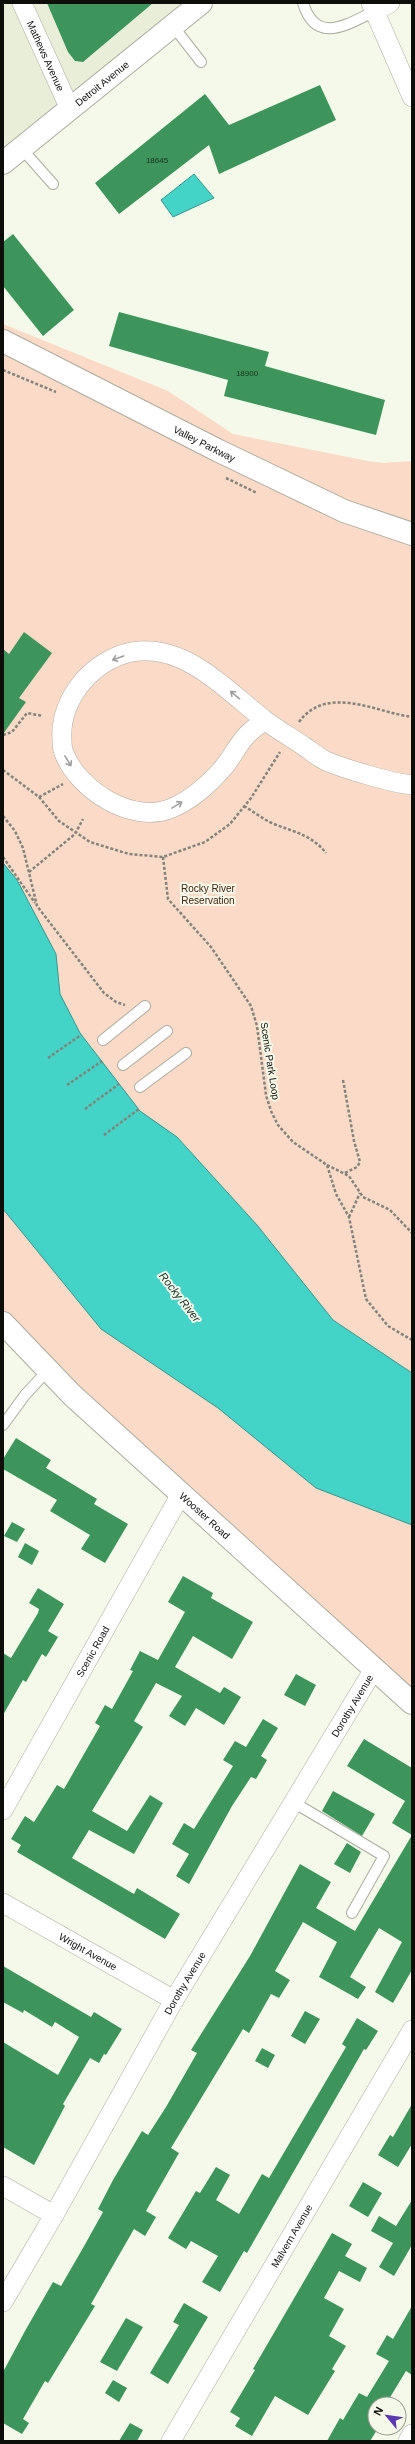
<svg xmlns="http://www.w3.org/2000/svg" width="415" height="2444" viewBox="0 0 415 2444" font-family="Arial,sans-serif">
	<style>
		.built { fill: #e9eed8 }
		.green { fill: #fbdac8 }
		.water { fill: #44d3c7; stroke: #34988e }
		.building { fill: #3d955c }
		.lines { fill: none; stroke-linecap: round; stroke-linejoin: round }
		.service-casing { stroke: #aaad9f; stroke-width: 12 }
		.minor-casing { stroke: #aaad9f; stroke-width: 20 }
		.tertiary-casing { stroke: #aaad9f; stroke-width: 24 }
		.primary-casing { stroke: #aaad9f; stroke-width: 24 }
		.path { stroke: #818479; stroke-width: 2.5; stroke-dasharray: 3 2; stroke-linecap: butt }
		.service { stroke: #fff; stroke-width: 10 }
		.minor { stroke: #fff; stroke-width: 19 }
		.tertiary { stroke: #fff; stroke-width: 22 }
		.primary { stroke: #fff; stroke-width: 22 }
		.oneway { stroke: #9e9f9d }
		.labels { text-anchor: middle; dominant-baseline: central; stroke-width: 4; stroke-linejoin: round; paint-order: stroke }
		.number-label { font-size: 8px; fill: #19301e }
		.street-label { font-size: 10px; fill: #0d0e09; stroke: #f5f9e9 }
		.park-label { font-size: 10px; fill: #472511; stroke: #f5f9e9 }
		.water-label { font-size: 11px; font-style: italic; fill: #162e2b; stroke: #f5f9e9 }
	</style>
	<rect width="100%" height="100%" fill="#f5f9e9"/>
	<path class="built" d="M3,3H191L3,156Z"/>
	<path class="green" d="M3,324L168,391L233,434L368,461L383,463L412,461V1694L3,1325Z"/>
	<path class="water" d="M194,174L214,198L173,217L161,200Z
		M3,863L17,880L56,954L60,994L80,1033L140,1111L177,1137L257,1225L333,1320L412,1373V1525L316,1488L218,1408L101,1329L3,1209Z"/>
	<path class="building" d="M47,3H153L83,62L75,61L68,52Z
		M320,85L336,120L219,174L209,145L119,214L95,183L205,94L229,125Z
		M13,234L74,310L43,336L3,286V242Z
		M119,312L269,352L265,366L385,400L376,435L224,396L228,380L109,346Z
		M24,632L52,653L19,698L26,702L3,734V649L9,654Z
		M16,1438L51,1460L46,1468L97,1499L94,1504L128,1524L105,1563L81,1549L90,1535L50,1511L57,1500L3,1469V1459Z
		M12,1522L25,1529L17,1542L4,1536Z
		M25,1543L39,1551L32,1565L18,1557Z
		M183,1576L213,1593L211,1598L253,1622L232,1659L193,1636L175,1667L220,1693L224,1687L241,1697L224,1725L196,1708L185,1726L169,1716L182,1696L156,1683L134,1721L143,1727L92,1811L127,1831L150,1795L163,1803L134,1854L89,1830L72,1858L134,1894L137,1888L180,1914L165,1939L17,1852L21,1845L11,1839L25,1816L34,1822L57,1785L64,1789L100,1726L95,1723L105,1705L112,1709L133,1671L130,1670L140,1651L158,1660L185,1612L168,1602Z
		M38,1588L64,1604L48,1631L58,1637L46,1657L42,1654L26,1682L23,1680L3,1715V1653L11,1658L38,1613L39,1609L29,1603Z
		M296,1674L316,1685L305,1706L284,1695Z
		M263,1719L278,1728L261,1756L267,1760L256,1779L251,1777L232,1806L189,1884L176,1876L189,1854L172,1844L184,1823L194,1829L233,1766L223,1760L235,1741L246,1747Z
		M364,1739L412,1768V1835L392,1823L405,1801L347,1766Z
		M333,1791L375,1814L362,1836L322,1811Z
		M412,1835V1970L393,2003L375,1992L402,1942L379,1928L350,1977L366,1987L358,1999L319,1977L337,1942L303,1922L275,1971L290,1980L279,1998L271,1994L249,2033L243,2029L171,2148L179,2153L146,2211L156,2217L145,2236L134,2229L91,2304L95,2306L48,2383L45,2381L23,2419L29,2423L22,2434L3,2423V2372L25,2331L53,2282L61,2286L83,2248L103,2212L98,2209L113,2180L142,2131L148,2135L166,2107L197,2053L191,2050L250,1956L300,1864L331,1882L316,1908L355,1931Z
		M347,1843L361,1852L350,1873L334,1864Z
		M3,1966L91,2017L94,2012L122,2029L106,2055L104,2054L99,2063L90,2058L63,2104L65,2106L34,2165L3,2147V2042L58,2075L79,2037L55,2022L52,2027L24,2010L23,2013L3,2002Z
		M305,2011L320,2019L305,2044L291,2036Z
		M357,2018L378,2031L366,2050L364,2049L247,2253L244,2251L220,2292L202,2282L218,2256L191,2241L186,2249L168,2238L196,2191L200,2193L216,2167L230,2175L216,2200L239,2214L262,2174L269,2178L346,2047L342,2044Z
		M262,2048L275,2055L268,2068L255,2061Z
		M412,2104V2144L398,2167L378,2155L390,2135L393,2137Z
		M363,2182L382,2193L368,2217L349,2206Z
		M412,2200V2245L394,2276L379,2267L393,2243L371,2231L379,2216L396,2226Z
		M332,2233L352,2244L345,2256L367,2268L360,2282L339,2271L324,2298L344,2309L329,2336L346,2346L332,2369L335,2371L308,2415L275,2396L252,2436L235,2426L240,2418L230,2412L255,2370L253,2369Z
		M184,2303L208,2317L168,2384L150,2373L179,2325L173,2322Z
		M412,2306V2375L406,2371L386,2404H375V2428H380L378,2431L377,2430L370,2441H327L340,2418L343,2420L359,2393L367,2397L389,2361L376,2354L387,2335L393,2339Z
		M126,2318L143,2327L117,2371L100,2362Z
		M113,2380L127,2388L119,2402L105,2393Z
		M130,2423L143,2430L137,2441H119Z"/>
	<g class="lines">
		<g class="service-casing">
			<path id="service" d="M303,3C316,45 346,25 375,11
				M173,26L201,62
				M22,149L53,184
				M103,1040L145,1006
				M123,1065L167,1031
				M140,1087L186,1053
				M3,1425L25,1395L48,1370
				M293,1802L384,1856L352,1913"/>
		</g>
		<g class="minor-casing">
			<g id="minor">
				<path id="s1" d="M22,3L70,109"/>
				<path d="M371,3L412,97"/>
				<path d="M375,11L390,3"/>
				<path d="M265,720C259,725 251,730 246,736C237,746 231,759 223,768C209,784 191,800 172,808C133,825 78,790 64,753C62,749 62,743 62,739C59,697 97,654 140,651C191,648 229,693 266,721C278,730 292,738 305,747C311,751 318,757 326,761C345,769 392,783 412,785"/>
				<path id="s2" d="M3,1810L181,1494"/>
				<path id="s3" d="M3,1903L174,2000"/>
				<path d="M3,2186L54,2215"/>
				<path id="s4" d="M3,2302L54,2215L174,2000L374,1669"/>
				<path id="s5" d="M171,2441L412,2030"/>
				<path d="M408,2441L412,2434"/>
			</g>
		</g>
		<g class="tertiary-casing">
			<g id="tertiary">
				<path id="s6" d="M3,341L219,451L344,511L412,534"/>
			</g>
		</g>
		<g class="primary-casing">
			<g id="primary">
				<path id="s7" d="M3,163L201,3"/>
				<path id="s8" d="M3,1323L72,1395L412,1703"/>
			</g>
		</g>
		<path class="path" d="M3,370L56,392
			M226,478L257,493
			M299,722C327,684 375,712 412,717
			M3,735L12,732L27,713L43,716
			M3,770L39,797L59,821L90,842L129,854L163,857L205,842L230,824L251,798L280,752
			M39,797L63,784
			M244,806C254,812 264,820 274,824C294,832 312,835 326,853
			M3,816L15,831L23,848L37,906L104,993L116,1002L125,1005
			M3,857L35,903
			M163,857L168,899L211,947L251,1006L257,1026L266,1095L271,1111L278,1125L293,1142L327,1165L336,1194L349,1217L366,1299L388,1326L412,1340
			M29,872L75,834L83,819
			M48,1058L81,1035
			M343,1080L354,1141L360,1162L357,1167L345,1173
			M67,1085L102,1061
			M85,1109L119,1084
			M104,1135L139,1109
			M327,1165L349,1176L363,1197L390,1210L412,1233
			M349,1217L360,1193"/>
		<use href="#service" class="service"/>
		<use href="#minor" class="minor"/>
		<use href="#tertiary" class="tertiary"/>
		<use href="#primary" class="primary"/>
	</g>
	<defs><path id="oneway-shaft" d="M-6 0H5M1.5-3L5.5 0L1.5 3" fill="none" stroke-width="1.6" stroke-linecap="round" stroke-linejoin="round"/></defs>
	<g class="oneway">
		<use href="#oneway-shaft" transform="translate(118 658) rotate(160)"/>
		<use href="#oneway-shaft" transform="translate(235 695) rotate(-141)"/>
		<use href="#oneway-shaft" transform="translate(68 761) rotate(59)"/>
		<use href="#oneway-shaft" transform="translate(177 805) rotate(-31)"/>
	</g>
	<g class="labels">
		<g class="number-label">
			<text x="157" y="160">18645</text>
			<text x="247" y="373">18900</text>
		</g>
		<g class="street-label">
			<text stroke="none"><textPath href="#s1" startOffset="58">Mathews Avenue</textPath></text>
			<text stroke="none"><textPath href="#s7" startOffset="127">Detroit Avenue</textPath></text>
			<text stroke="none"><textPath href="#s6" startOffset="226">Valley Parkway</textPath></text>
			<text transform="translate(270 1061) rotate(81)">Scenic Park Loop</text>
			<text stroke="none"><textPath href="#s8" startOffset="279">Wooster Road</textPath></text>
			<text stroke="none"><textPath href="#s2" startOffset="182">Scenic Road</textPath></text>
			<text stroke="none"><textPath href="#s4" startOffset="691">Dorothy Avenue</textPath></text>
			<text stroke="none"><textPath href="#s3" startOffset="98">Wright Avenue</textPath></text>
			<text stroke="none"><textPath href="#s4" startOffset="367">Dorothy Avenue</textPath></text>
			<text stroke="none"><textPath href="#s5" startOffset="238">Malvern Avenue</textPath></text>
		</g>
		<g class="park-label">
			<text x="208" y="888">Rocky River<tspan x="208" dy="12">Reservation</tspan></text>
		</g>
		<g class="water-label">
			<text transform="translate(180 1297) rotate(52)">Rocky River</text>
		</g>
	</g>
	<rect width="415" height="2444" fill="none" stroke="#0d0e09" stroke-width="8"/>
	<g transform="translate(387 2416) rotate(299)"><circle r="19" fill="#f5f9e9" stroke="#989b8f"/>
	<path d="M0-3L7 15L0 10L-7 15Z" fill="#5a39b1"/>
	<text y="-6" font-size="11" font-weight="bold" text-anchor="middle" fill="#0d0e09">N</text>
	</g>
</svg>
